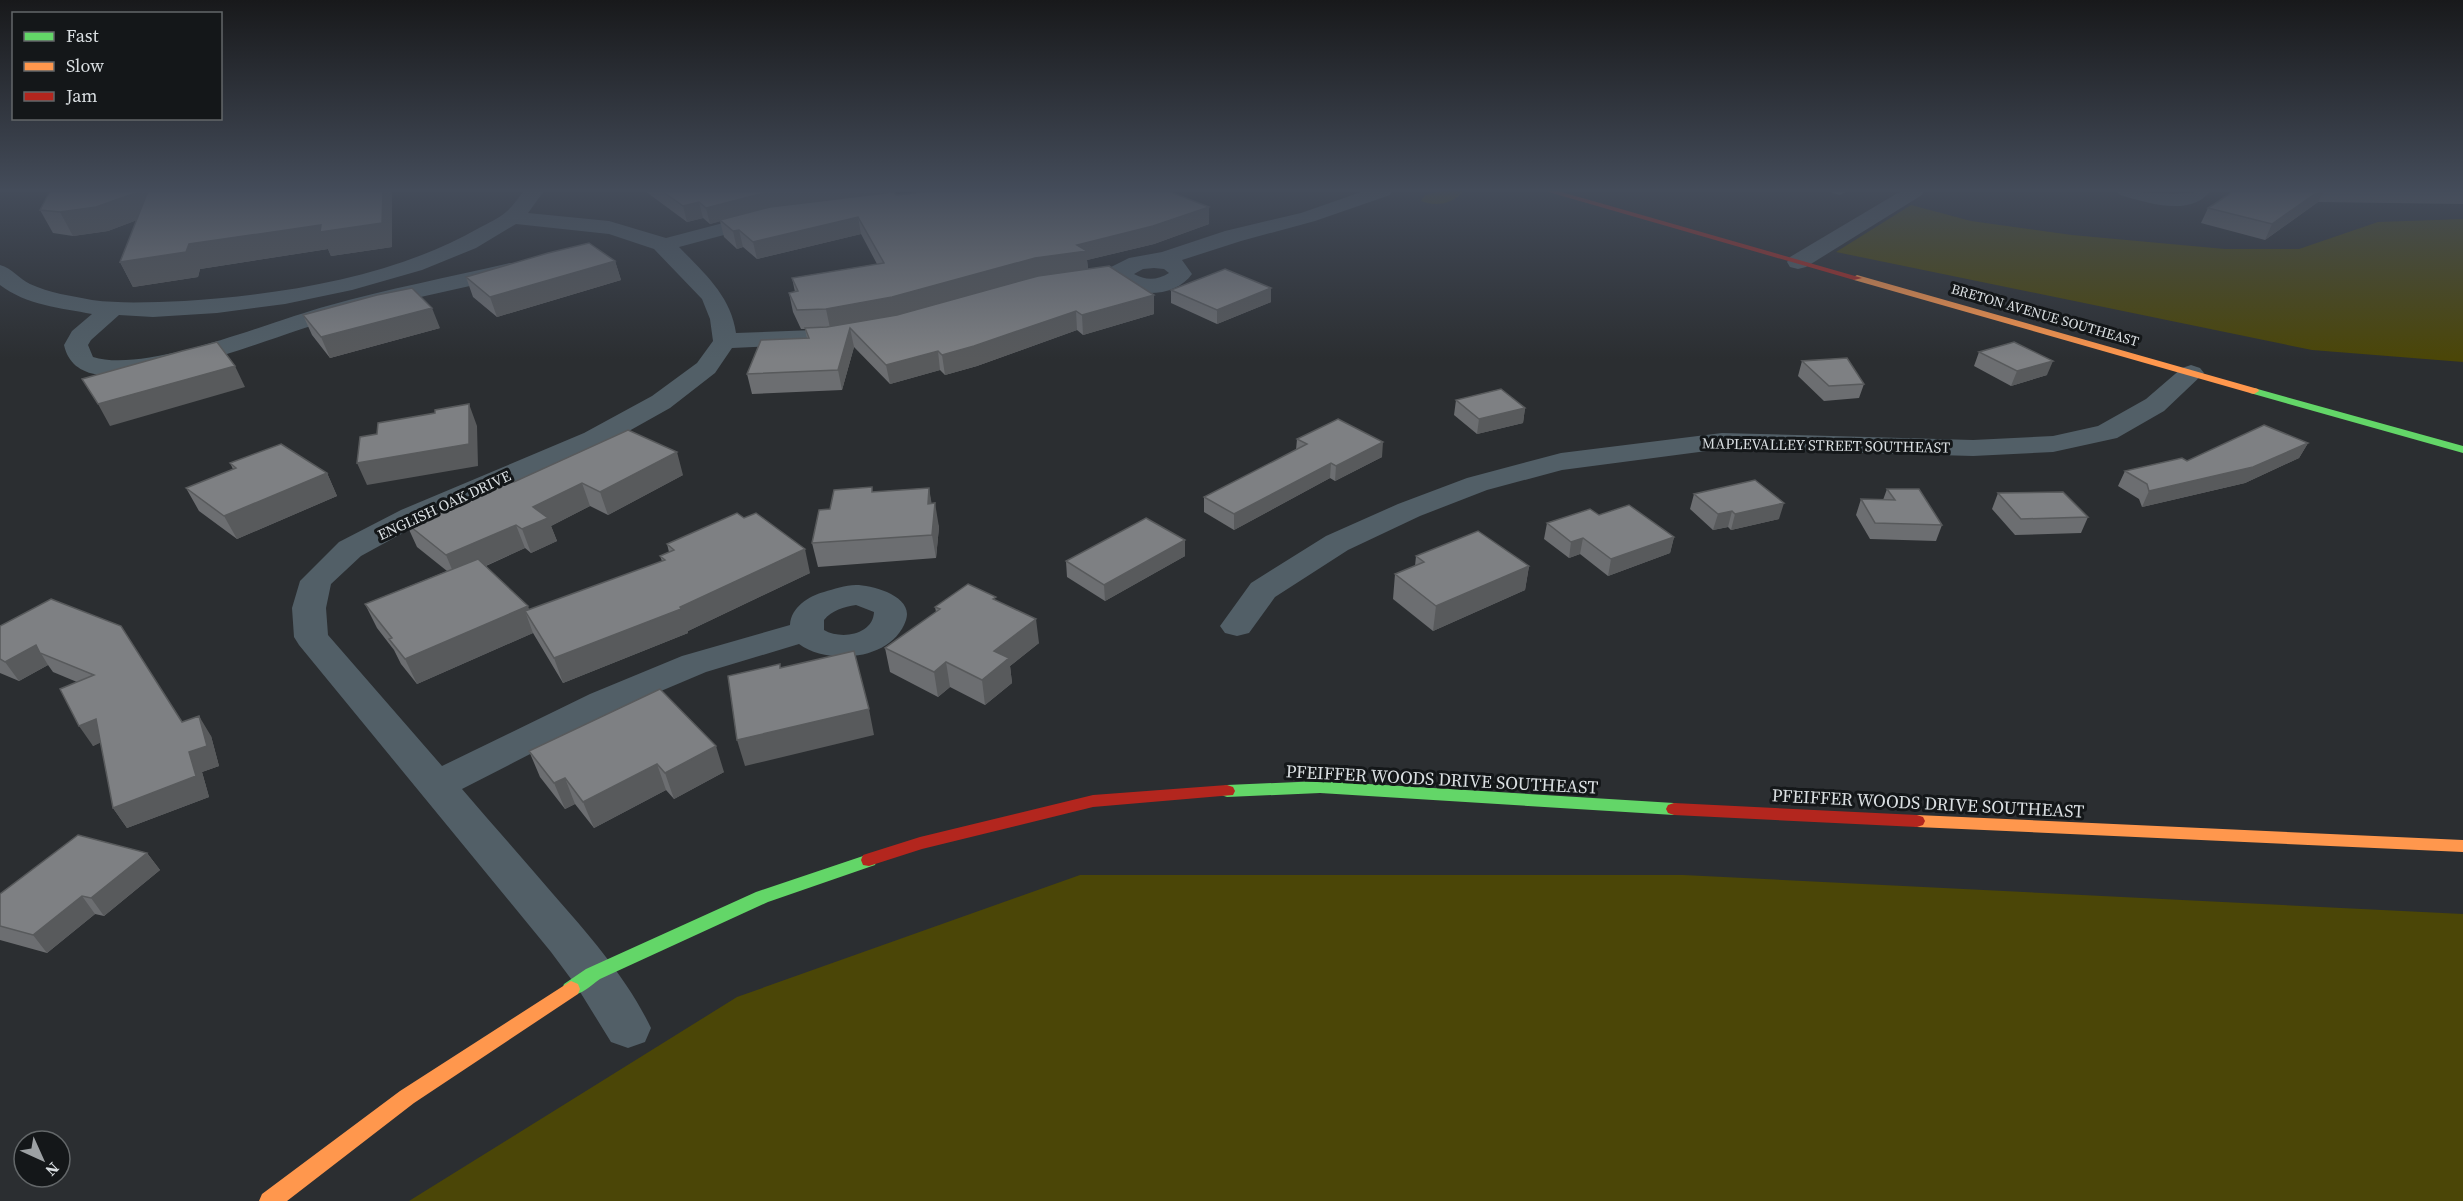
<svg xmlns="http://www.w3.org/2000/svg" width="2463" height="1201" viewBox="0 0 2463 1201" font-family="'Source Serif 4',serif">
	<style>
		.green { fill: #4b4607 }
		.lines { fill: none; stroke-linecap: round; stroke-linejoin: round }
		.street { fill: #525f67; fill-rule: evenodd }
		.fast { fill: #63d668; fill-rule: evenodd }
		.slow { fill: #ff974d; fill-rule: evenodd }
		.jam { fill: #b3261e; fill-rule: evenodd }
		.wall { fill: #6c6e71 }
		.shaded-wall { fill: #585a5c }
		.building { fill: #7e8083; stroke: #585a5c; stroke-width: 1.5 }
		.labels { text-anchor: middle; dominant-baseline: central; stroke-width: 6; stroke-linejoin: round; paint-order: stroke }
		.far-street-label { font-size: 14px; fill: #dadfe2; stroke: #141719 }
		.street-label { font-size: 15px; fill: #dadfe2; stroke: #141719 }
		.near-street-label { font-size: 18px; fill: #dadfe2; stroke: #141719 }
	</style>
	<rect width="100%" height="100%" fill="#2b2e31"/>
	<path class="green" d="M1442,191H1464C1452,204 1437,207 1421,201L1425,195Z
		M1911,205L1971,221L2072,235L2225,249H2299L2378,222L2463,219V362L2312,350L1836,252Z
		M1080,875H1683L2463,914V1201H409L737,997Z"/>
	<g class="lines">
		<path class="street" d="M524,191H544L528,213L609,221L666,238L765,212L772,214L775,218L772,222L679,247C704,273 731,296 736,333L840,329L849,331L852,336L849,341L840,343L732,348L715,373L670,408L604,445L423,522L361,556L331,584L326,608L328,635L442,766L590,694L682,656L790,625C791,607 809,596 824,592C834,589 845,585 856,585C872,585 914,596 906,620C893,660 829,666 799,644L706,672L616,710L462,789C492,824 523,859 553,894C589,935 627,978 651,1028L645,1042L628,1048L611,1042L577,987L551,952L299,645L294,637L292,608L300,581L339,542L401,510L584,433L652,396L697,363L713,341L710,319L702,299L654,249L609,234L516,224L476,248L422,270L352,290L285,304L217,313L153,317L119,315L91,340L88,345L93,357C147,374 271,321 327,306C388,289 449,277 510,263L518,265L521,270L518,275C459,289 399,300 341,317C270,336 171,383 99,375C80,372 68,363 64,345L72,331L92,314C61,308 26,305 0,285V265C12,268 19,279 30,284C49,293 72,296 92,300C122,304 154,302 184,301C280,295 394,277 479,228C488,223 498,219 506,212C513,206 518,198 524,191ZM856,605L874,612C873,635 841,640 824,630V620C832,610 844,607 856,605Z
			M1364,191H1393L1390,195L1315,221L1241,241L1182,260L1192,274C1176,297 1135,299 1115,281L1077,287L1069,285L1066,280L1069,275L1107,269L1129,258L1162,252L1225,231L1301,213ZM1154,268L1164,269L1169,273C1158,280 1146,281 1134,274L1143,269Z
			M1901,191H1925L1922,195L1806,267L1798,269L1790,267L1787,262L1790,257Z
			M2117,191L2174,194L2210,191C2191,218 2145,202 2120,195Z
			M2191,365L2200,368L2204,373L2164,411L2117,438L2053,452L1973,456L1722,449L1562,470L1487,490L1420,516L1348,550L1275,597L1249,633L1237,636L1225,633L1220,626L1251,583L1326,536L1398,504L1467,478L1561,453L1722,433L1973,440L2053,436L2098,426L2146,399L2182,368Z"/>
		<path class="fast" d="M2254,388L2463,446V453L2250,393L2249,391Z
			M1320,781L1674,803L1680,805L1682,809L1680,813L1674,815L1320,793L1227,797L1221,795L1219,791L1221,787L1227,785Z
			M869,854L875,855L877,860L875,865L768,902L600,979C589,987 578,999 564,994L562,989L564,984L586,969L756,892Z"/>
		<path class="slow" d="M1857,275L2258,389L2259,391L2254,394L2250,393L1854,280L1852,278Z
			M1917,815L2463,840V852L1917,827L1911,825L1909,821L1911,817Z
			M571,981L578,984L580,989L578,994L414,1103L287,1201H259L262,1194L400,1091Z"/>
		<path class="jam" d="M1545,191H1558L1862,278L1854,280Z
			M1227,785L1233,787L1235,791L1233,795L1093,807L922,849L869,866L863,865L861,860L863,855L920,837L1093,795Z
			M1674,803L1917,815L1923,817L1925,821L1923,825L1917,827L1674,815L1668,813L1666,809L1668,805Z"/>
	</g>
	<path class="wall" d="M50,191H392V247L331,256L328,249L200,269L198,277L133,287L120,262L137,220L108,231L73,236L53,233L40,210Z
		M645,191H887V193L896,195L1209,224L1154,244L1087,260L1088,269L1154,314L1083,335L1077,330L977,366L945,375L940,370L890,384L854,347L842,390L752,394L747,374L807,338L805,329H801L793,312L789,293L795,292L792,278L877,264L861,234L757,259L743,247L737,249L724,237L720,221L710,224L703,218L687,222Z
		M1826,191H1847L1840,195Z
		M2234,191H2463V204L2318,202L2265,240L2201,223L2208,208Z
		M615,261L621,280L497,317L473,297L466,277Z
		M1271,288V302L1217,324L1171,303V290Z
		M303,315L440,328L330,358L312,335Z
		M1979,352L2047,375L2011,386L1974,366Z
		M1802,361L1864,384L1859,398L1824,401L1798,376Z
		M1456,400L1525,408L1523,423L1477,434L1454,415Z
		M1297,439L1382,457L1335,481L1330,478L1234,530L1204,512V497L1296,450Z
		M2308,443L2299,458L2245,483L2142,507L2139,499L2118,486L2125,471Z
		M230,463L327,473L337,496L237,539L199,511L186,488L233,469Z
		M683,475L608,515L590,506L551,526L557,541L531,553L525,548L486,566L529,610L662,561L660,556L669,552L667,544L810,573L688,631V633L563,683L533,633L417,684L401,664L394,650L377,628L365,604L447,571L417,547L406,523L514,482Z
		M929,488L931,504L939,527L936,558L818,567L812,543L830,509L873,492Z
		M1887,489L1942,525L1936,541L1870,539L1856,515L1861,499L1883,500Z
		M1998,493L2088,517L2081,533L2015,535L1992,509Z
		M1694,494L1779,519L1731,530L1728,527L1713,530L1690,509Z
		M1599,515L1674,537L1670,553L1608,576L1580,554L1569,558L1544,539L1547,523Z
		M1185,540V556L1105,601L1067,577L1066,561Z
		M1416,556L1529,566L1525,590L1433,631L1393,599L1395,574L1415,566Z
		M997,601L1039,643L1010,666L1012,683L985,705L950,687L938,697L890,672L885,648L936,612L935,607Z
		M0,626L182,722L211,736L219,766L202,772L209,797L127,828L113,808L101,742L93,746L77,682L53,672L48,665L19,681L0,673Z
		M579,728L724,772L674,799L666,790L594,828L575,804L565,809L540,777L529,751Z
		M147,853L160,870L104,916L95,914L47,953L0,940V894Z"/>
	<path class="shaded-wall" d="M141,191H151L161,211L108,231L73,236L60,212Z
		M383,191H392V247L331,256L328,249L200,269L198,277L133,287L120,262L189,244L321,225Z
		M776,191H887V193L772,208L710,224L706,208L768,192Z
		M2319,191H2324L2318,202L2265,240L2272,224Z
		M699,202L703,218L687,222L683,206Z
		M1209,207V224L1154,244L1087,260L1088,269L895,316L830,328L826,309L1077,245Z
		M858,217L861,234L757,259L753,242Z
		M739,230L743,247L737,249L733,231Z
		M615,261L621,280L497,317L490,297Z
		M1271,288V302L1217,324V310Z
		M1154,295V314L1083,335L1082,315Z
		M432,308L440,328L330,358L321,337Z
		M1076,311L1077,330L977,366L945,375L942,355Z
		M850,328L854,347L842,390L838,370Z
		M938,351L940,370L890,384L886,365Z
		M2053,361L2047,375L2011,386L2017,371Z
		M235,366L245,387L110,426L98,404Z
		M469,404L477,426L478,466L367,485L357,463Z
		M1525,408L1523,423L1477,434L1479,419Z
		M1383,442L1382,457L1335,481L1336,466Z
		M2308,443L2299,458L2245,483L2142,507L2149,491Z
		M677,452L683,475L608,515L600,492Z
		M1331,463L1330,478L1234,530V514Z
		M327,473L337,496L237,539L224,516Z
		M582,483L590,506L551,526L557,541L531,553L522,529L533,507Z
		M929,488L933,511L928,504Z
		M935,503L939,527L936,558L932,535Z
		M1784,503L1779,519L1731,530L1735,514Z
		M1732,511L1728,527L1713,530L1718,514Z
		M516,525L525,548L456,579L446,555Z
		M1674,537L1670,553L1608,576L1611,559Z
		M1583,538L1580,554L1569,558L1571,542Z
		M1185,540V556L1105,601L1104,585Z
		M805,549L810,573L688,631V633L563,683L554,658L680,607Z
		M1529,566L1525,590L1433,631L1436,606Z
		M528,606L537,631L525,611L533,633L417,684L405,659Z
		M1036,619L1039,643L1010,666L1012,683L985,705L982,680L994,651Z
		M36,645L48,665L19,681L5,662Z
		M946,662L950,687L938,697L934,672Z
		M869,709L874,735L745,766L737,740Z
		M199,716L211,736L219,766L202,772L209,797L127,828L113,808L189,752Z
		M96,719L110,738L93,746L79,726Z
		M716,746L724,772L674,799L665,773Z
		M657,764L666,790L594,828L583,802Z
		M565,778L575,804L565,809L554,783Z
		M147,853L160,870L104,916L91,898Z
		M82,896L95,914L47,953L33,935Z"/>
	<path class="building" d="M50,191H141L96,207L60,212L40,210Z
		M148,191H383L382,223L320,232L321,225L189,244L186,252L120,262Z
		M662,191H776L768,192L706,208L699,202L683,206Z
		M934,191H1168L1209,207L1153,226L1077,245L1087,251L1035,258L892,297L826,309L797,310L789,293L798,291L792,278L884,263L858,217L753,242L739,230L733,231L720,220L770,207L894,192L896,195Z
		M2234,191H2319L2272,224L2208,208Z
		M589,243L615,261L490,297L466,277L548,253Z
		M1109,266L1154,295L1082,315L1076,311L974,346L942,355L938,351L886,365L850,328L838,370L747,374L761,340L809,338L805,328L827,327L897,315L1038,276Z
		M1225,269L1271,288L1217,310L1171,290Z
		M412,288L432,308L321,337L303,315L377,295Z
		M217,342L235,366L98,404L82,379L182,351Z
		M2014,342L2053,361L2017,371L1979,352Z
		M1847,358L1864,384L1829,386L1802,361Z
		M1501,389L1525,408L1479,419L1456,400Z
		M469,404V444L357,463L360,437L377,434L378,423L435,413V410Z
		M1338,419L1383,442L1336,466L1331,463L1234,514L1204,497L1307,444L1297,439Z
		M2264,425L2308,443L2253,467L2149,491L2147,484L2125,471L2182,458L2187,461Z
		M628,430L677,452L600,492L582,483L533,507L548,518L522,529L516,525L446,555L406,523L510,480L514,482Z
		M281,444L327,473L224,516L186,488L236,468L230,463Z
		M1755,480L1784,503L1735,514L1732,511L1718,514L1694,494Z
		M872,487V492L929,488L928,504L935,503L932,535L812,543L819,510L830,509L834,490Z
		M1887,489H1919L1942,525L1875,523L1861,499L1895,500Z
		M2063,492L2088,517L2021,519L1998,493Z
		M1629,505L1674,537L1611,559L1583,538L1571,542L1547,523L1590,509L1599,515Z
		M737,513L744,518L756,513L805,549L680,607L681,609L554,658L525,611L665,560L660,556L674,550L667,544Z
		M1146,518L1185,540L1104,585L1066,561Z
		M1478,531L1529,566L1436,606L1395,574L1424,562L1416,556Z
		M478,559L528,606L405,659L389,639L392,638L365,604Z
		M968,584L996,597L993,599L1036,619L994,651L1009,658L982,680L946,662L934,672L885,648L940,609L935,607Z
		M51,599L121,626L182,722L199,716L207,746L189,752L196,776L113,808L96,719L79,726L60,689L94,675L40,653L36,645L5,662L0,659V626Z
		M854,651L869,709L737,740L728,676L780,664V668Z
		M660,689L716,746L665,773L657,764L583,802L565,778L554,783L529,751Z
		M78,835L147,853L91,898L82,896L33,935L0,926V894Z"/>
	<linearGradient id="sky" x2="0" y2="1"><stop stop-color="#18191b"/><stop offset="0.53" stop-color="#444c5a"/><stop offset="1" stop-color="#444c5a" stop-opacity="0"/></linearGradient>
	<rect width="2463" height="359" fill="url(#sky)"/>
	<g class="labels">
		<g class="far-street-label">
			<text transform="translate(2045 315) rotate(16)">BRETON AVENUE SOUTHEAST</text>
		</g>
		<g class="street-label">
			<text transform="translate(1826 445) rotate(1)">MAPLEVALLEY STREET SOUTHEAST</text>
			<text transform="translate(444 505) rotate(-25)">ENGLISH OAK DRIVE</text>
		</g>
		<g class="near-street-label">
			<text transform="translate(1442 779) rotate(3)">PFEIFFER WOODS DRIVE SOUTHEAST</text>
			<text transform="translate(1928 803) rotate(3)">PFEIFFER WOODS DRIVE SOUTHEAST</text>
		</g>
	</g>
	<rect x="12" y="12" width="210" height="108" fill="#141719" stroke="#636769" stroke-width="1.5"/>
	<rect x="24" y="32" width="30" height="9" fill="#63d668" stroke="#636769" stroke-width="1.5"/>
	<text x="66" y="42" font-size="18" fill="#dadfe2">Fast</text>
	<rect x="24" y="62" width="30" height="9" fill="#ff974d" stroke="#636769" stroke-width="1.5"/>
	<text x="66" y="72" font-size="18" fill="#dadfe2">Slow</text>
	<rect x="24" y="92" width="30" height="9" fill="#b3261e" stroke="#636769" stroke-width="1.5"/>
	<text x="66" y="102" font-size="18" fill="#dadfe2">Jam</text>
	<g transform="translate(42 1159) rotate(135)"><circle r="28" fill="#141719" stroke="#636769" stroke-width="1.5"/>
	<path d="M0-4.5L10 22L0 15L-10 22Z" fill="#9da1a4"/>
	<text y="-9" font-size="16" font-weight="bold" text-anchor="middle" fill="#dadfe2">N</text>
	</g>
</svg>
